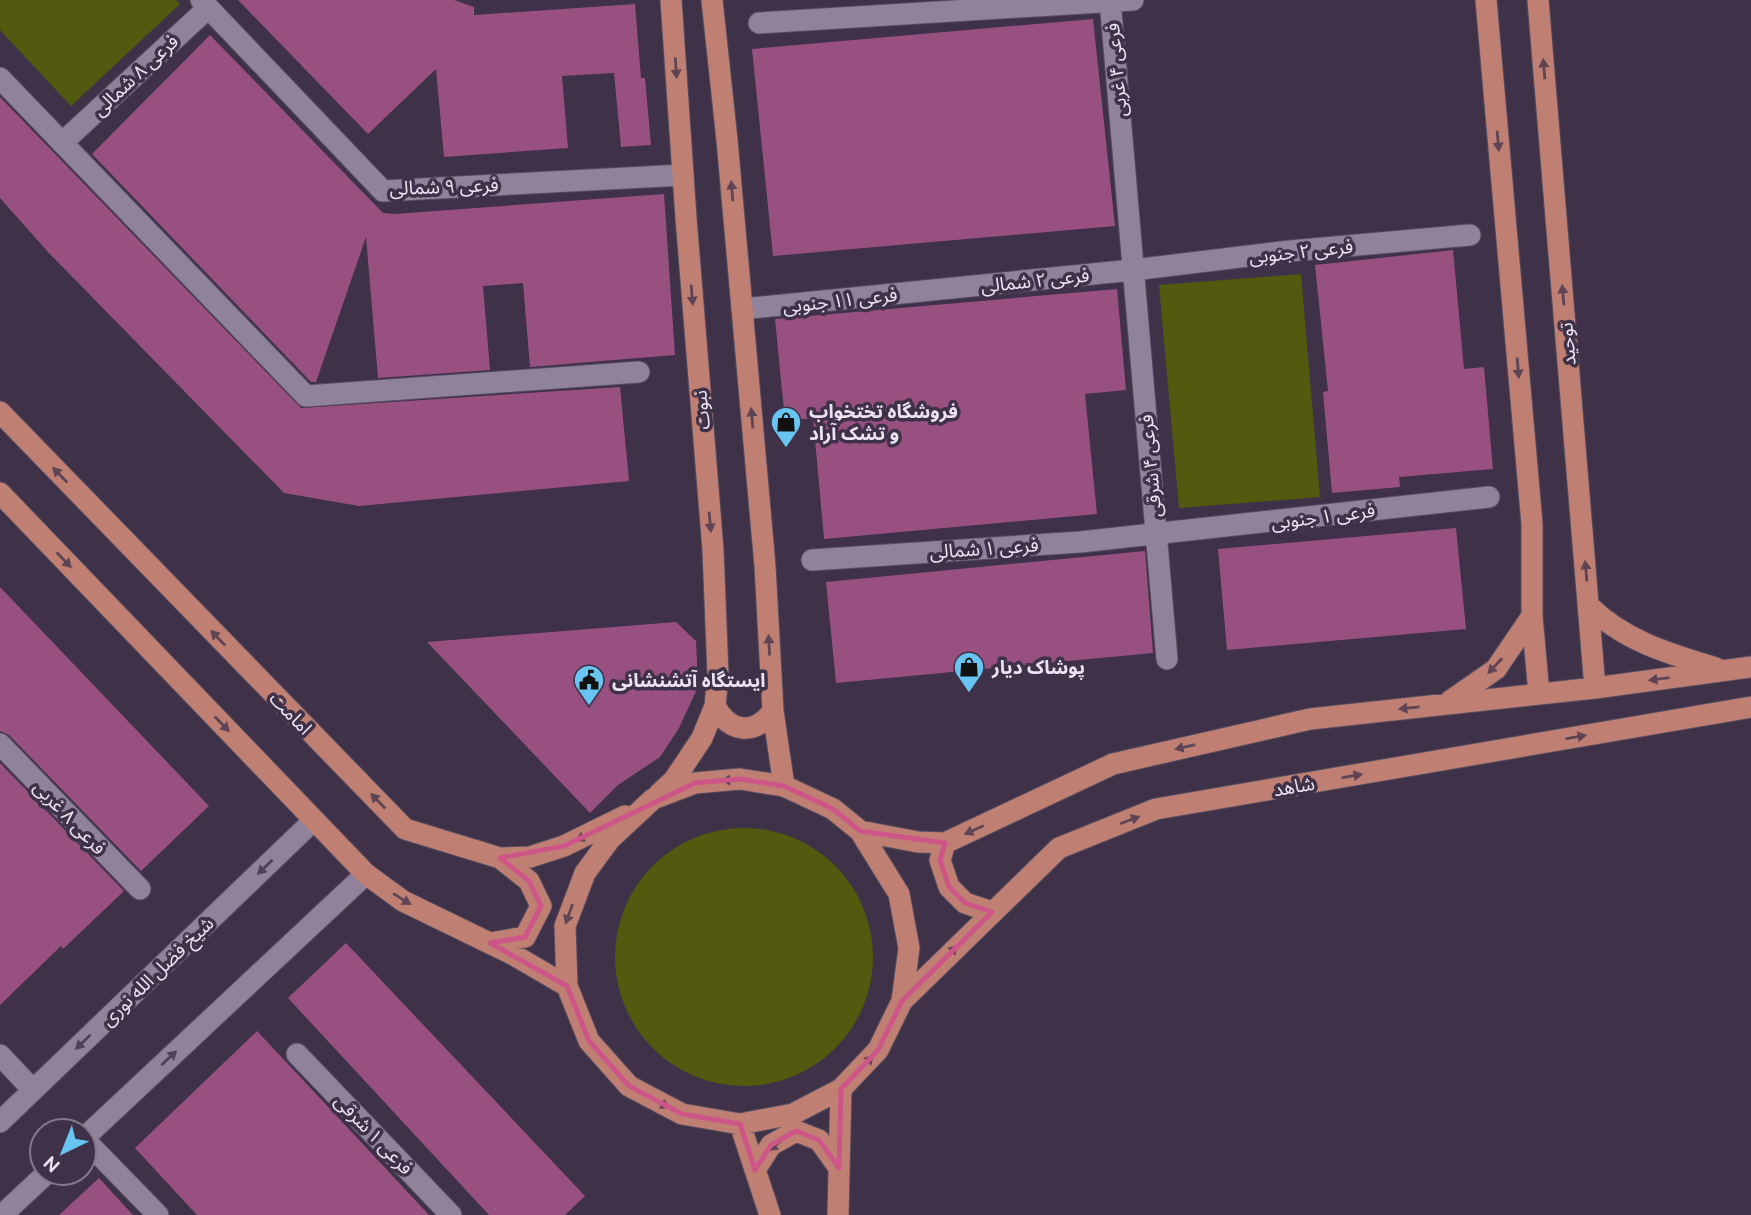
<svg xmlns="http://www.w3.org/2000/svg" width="1751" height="1215" viewBox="0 0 1751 1215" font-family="Ubuntu,'Noto Sans Arabic',sans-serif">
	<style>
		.green { fill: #515a0f }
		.building { fill: #975080 }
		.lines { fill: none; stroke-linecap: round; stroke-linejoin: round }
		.minor-casing { stroke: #584e60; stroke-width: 23 }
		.major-casing { stroke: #584e60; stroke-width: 23 }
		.minor { stroke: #91829c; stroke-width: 21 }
		.major { stroke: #bf8073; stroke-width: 21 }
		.oneway { fill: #5f4553 }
		.oneway2 { fill: #4f4159 }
		.marked { fill: none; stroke: #ce5588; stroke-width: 5; stroke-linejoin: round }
		.labels { text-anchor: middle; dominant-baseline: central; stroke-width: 7; stroke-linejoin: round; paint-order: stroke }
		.street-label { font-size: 19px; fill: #ebe3f1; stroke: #3f3148 }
		.poi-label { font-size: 19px; font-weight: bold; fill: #ebe3f1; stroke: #3f3148; text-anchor: start }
	</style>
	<rect width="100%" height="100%" fill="#3f3148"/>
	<path class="green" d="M0,0H176L180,4L71,106L0,30Z
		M1301,274L1320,497L1179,508L1159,285Z
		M615 957a129 129 0 1 1 258 0a129 129 0 1 1-258 0Z"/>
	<path class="building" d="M238,0H454L474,7V15L635,4L641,78H645L651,145L621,147L614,73L562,76L568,148L444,157L436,69L368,134Z
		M1093,19L1115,226L773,256L752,49Z
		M210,35L383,213L395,214L664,194L675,355L530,367L523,283L483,286L490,370L378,378L366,237L316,382H311L92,154Z
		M0,97L301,408L620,387L629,481L359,506L284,493L48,252L0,198Z
		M1453,250L1464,369L1484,367L1493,469L1399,477L1400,487L1332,493L1323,392L1328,391L1315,265Z
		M1117,289L1126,390L1085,394L1097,514L824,539L813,418L785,421L775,319Z
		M1456,528L1466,629L1227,650L1218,549Z
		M1145,551L1153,653L836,683L826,582Z
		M0,587L209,806L141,871L9,735L0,731Z
		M676,622L696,641L698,687L679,728L660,757L618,785L590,813L427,642Z
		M0,763L124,891L63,949L61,946L0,1005Z
		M346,943L585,1196L565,1215H489L288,998Z
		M257,1031L304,1081L429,1215H197L183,1200L135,1148Z
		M99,1178L133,1215H59Z"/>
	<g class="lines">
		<g class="minor-casing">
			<path id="minor" d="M201,0L383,191L683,175
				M1110,0L1167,659
				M759,23L1133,0
				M0,78L306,396L639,372
				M62,143L208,8
				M742,309L1133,270L1290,251L1470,235
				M812,560L1080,542L1489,497
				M0,744L140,889
				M297,1054L451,1215
				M0,1055L33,1090
				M0,1122L314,820
				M84,1138L366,874
				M84,1139L158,1215
				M2,1215L47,1173"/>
		</g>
		<g class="major-casing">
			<path id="major" d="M712,0L727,140L765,566L773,711L784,786
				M1486,0L1532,524V616L1539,694
				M1538,0L1595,688
				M0,412L405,829L500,858L530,857L564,846L625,816
				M0,493L366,874L403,901L512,954L567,986
				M1589,606C1624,641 1670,654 1716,668
				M1450,701L1496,669L1532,616
				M715,706C730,733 754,736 773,711
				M659,794L674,780L702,738L715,706L718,675L713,550L686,218L671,0
				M860,831L899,894L909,948L902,1001L878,1050L841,1089L793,1114L740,1124L682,1114L629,1086L589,1041L567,986L565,926L585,873L610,839L653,799L695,783L740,779L784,786L833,809L860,831L918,842L945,843L1113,764L1310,719L1595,688L1751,667
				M945,843L940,860L949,887L965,903L992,912
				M490,943L525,937L541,906L529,881L500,858
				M902,1001L1059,848L1156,809L1751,707
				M740,1124L770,1215
				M755,1170L771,1145L796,1131L819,1140L839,1168
				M838,1215L841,1089"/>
		</g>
		<use href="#minor" class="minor"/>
		<use href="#major" class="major"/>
	</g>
	<defs><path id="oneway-solid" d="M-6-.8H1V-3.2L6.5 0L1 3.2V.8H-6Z" transform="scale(1.75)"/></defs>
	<g class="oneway">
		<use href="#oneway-solid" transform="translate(676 68) rotate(86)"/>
		<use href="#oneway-solid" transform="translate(1544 69) rotate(-95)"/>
		<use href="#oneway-solid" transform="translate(1498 141) rotate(85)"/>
		<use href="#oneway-solid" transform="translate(732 191) rotate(-95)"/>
		<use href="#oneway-solid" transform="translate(692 295) rotate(85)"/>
		<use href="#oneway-solid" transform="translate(1563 295) rotate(-95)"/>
		<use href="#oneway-solid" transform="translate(1518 368) rotate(85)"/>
		<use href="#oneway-solid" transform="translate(752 418) rotate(-95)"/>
		<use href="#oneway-solid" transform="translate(60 475) rotate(-134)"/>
		<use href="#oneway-solid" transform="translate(710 522) rotate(85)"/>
		<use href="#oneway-solid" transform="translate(64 560) rotate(46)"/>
		<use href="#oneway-solid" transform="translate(1586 571) rotate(-95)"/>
		<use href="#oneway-solid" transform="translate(218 638) rotate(-134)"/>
		<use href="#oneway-solid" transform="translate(769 645) rotate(-93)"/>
		<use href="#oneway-solid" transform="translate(1495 666) rotate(133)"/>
		<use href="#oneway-solid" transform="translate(1659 679) rotate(173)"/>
		<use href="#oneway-solid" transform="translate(1409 708) rotate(174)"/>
		<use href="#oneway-solid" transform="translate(222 724) rotate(46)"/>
		<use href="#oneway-solid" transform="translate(1576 737) rotate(-10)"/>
		<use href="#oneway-solid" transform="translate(1185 747) rotate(167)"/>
		<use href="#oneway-solid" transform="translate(1352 776) rotate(-10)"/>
		<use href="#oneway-solid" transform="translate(732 780) rotate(177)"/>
		<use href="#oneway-solid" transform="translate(378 801) rotate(-134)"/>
		<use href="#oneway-solid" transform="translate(1130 820) rotate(-21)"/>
		<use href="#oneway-solid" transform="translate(974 830) rotate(156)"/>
		<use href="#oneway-solid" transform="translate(585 836) rotate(154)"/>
		<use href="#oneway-solid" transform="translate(402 899) rotate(32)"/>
		<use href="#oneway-solid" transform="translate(569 914) rotate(110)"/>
		<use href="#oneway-solid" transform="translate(950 953) rotate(-45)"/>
		<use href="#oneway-solid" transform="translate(866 1063) rotate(-46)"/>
		<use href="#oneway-solid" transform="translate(660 1103) rotate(28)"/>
		<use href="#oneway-solid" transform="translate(777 1144) rotate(141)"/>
	</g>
	<g class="oneway2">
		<use href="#oneway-solid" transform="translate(265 867) rotate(136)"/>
		<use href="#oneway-solid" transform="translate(83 1042) rotate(136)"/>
		<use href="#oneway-solid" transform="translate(169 1058) rotate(-43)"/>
	</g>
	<path class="marked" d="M740,779L784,786L833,809L860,831L945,843L940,860L949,887L965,903L992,912L902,1001L878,1050L841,1089L839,1168L819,1140L796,1131L771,1145L755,1170L740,1124L682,1114L629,1086L589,1041L567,986L490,943L525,937L541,906L529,881L500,858L564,846L695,783Z"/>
	<defs>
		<g id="shop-pin" transform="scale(1.575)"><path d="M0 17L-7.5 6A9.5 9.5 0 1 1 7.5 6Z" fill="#68c4f0" stroke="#3f3148"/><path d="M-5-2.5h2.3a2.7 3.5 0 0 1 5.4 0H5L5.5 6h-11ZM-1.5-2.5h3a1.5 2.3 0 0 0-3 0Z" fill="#111"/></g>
		<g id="civic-pin" transform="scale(1.575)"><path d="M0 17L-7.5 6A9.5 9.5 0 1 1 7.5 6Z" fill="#68c4f0" stroke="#3f3148"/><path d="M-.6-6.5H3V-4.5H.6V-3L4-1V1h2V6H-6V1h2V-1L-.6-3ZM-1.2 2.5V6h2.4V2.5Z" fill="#111"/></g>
	</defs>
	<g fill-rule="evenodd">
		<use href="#shop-pin" x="786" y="422"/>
		<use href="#shop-pin" x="969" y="667"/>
		<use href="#civic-pin" x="589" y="680"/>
	</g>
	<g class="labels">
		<g class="street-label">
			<text transform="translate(1116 70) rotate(-95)">فرعی ۴ غربی</text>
			<text transform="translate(135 75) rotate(-43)">فرعی ۸ شمالی</text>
			<text transform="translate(444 186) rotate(-2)">فرعی ۹ شمالی</text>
			<text transform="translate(1301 251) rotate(-6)">فرعی ۲ جنوبی</text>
			<text transform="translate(1035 280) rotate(-6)">فرعی ۲ شمالی</text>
			<text transform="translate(840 300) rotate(-6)">فرعی ۱۱ جنوبی</text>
			<text transform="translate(1567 344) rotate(-95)">توحید</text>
			<text transform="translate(701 410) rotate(-95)">نبوت</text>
			<text transform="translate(1150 466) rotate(-95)">فرعی ۴ شرقی</text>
			<text transform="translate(1323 516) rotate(-7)">فرعی ۱ جنوبی</text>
			<text transform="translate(984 548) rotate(-4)">فرعی ۱ شمالی</text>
			<text transform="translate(291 713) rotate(46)">امامت</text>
			<text transform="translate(1294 786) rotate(-10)">شاهد</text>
			<text transform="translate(70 817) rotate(46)">فرعی ۸ غربی</text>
			<text transform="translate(157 971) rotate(-44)">شیخ فضل الله نوری</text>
			<text transform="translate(374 1134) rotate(46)">فرعی ۱ شرقی</text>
		</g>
		<g class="poi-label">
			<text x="809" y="411">فروشگاه تختخواب<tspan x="809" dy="22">و تشک آراد</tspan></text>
			<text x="992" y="667">پوشاک دیار</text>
			<text x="612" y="680">ایستگاه آتشنشانی</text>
		</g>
	</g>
	<g transform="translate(63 1152) rotate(223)"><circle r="33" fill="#3f3148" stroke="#84788c" stroke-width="2"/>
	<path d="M0-5L12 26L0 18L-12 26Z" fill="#68c4f0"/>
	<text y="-10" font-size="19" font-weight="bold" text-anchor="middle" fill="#ebe3f1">N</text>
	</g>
</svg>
